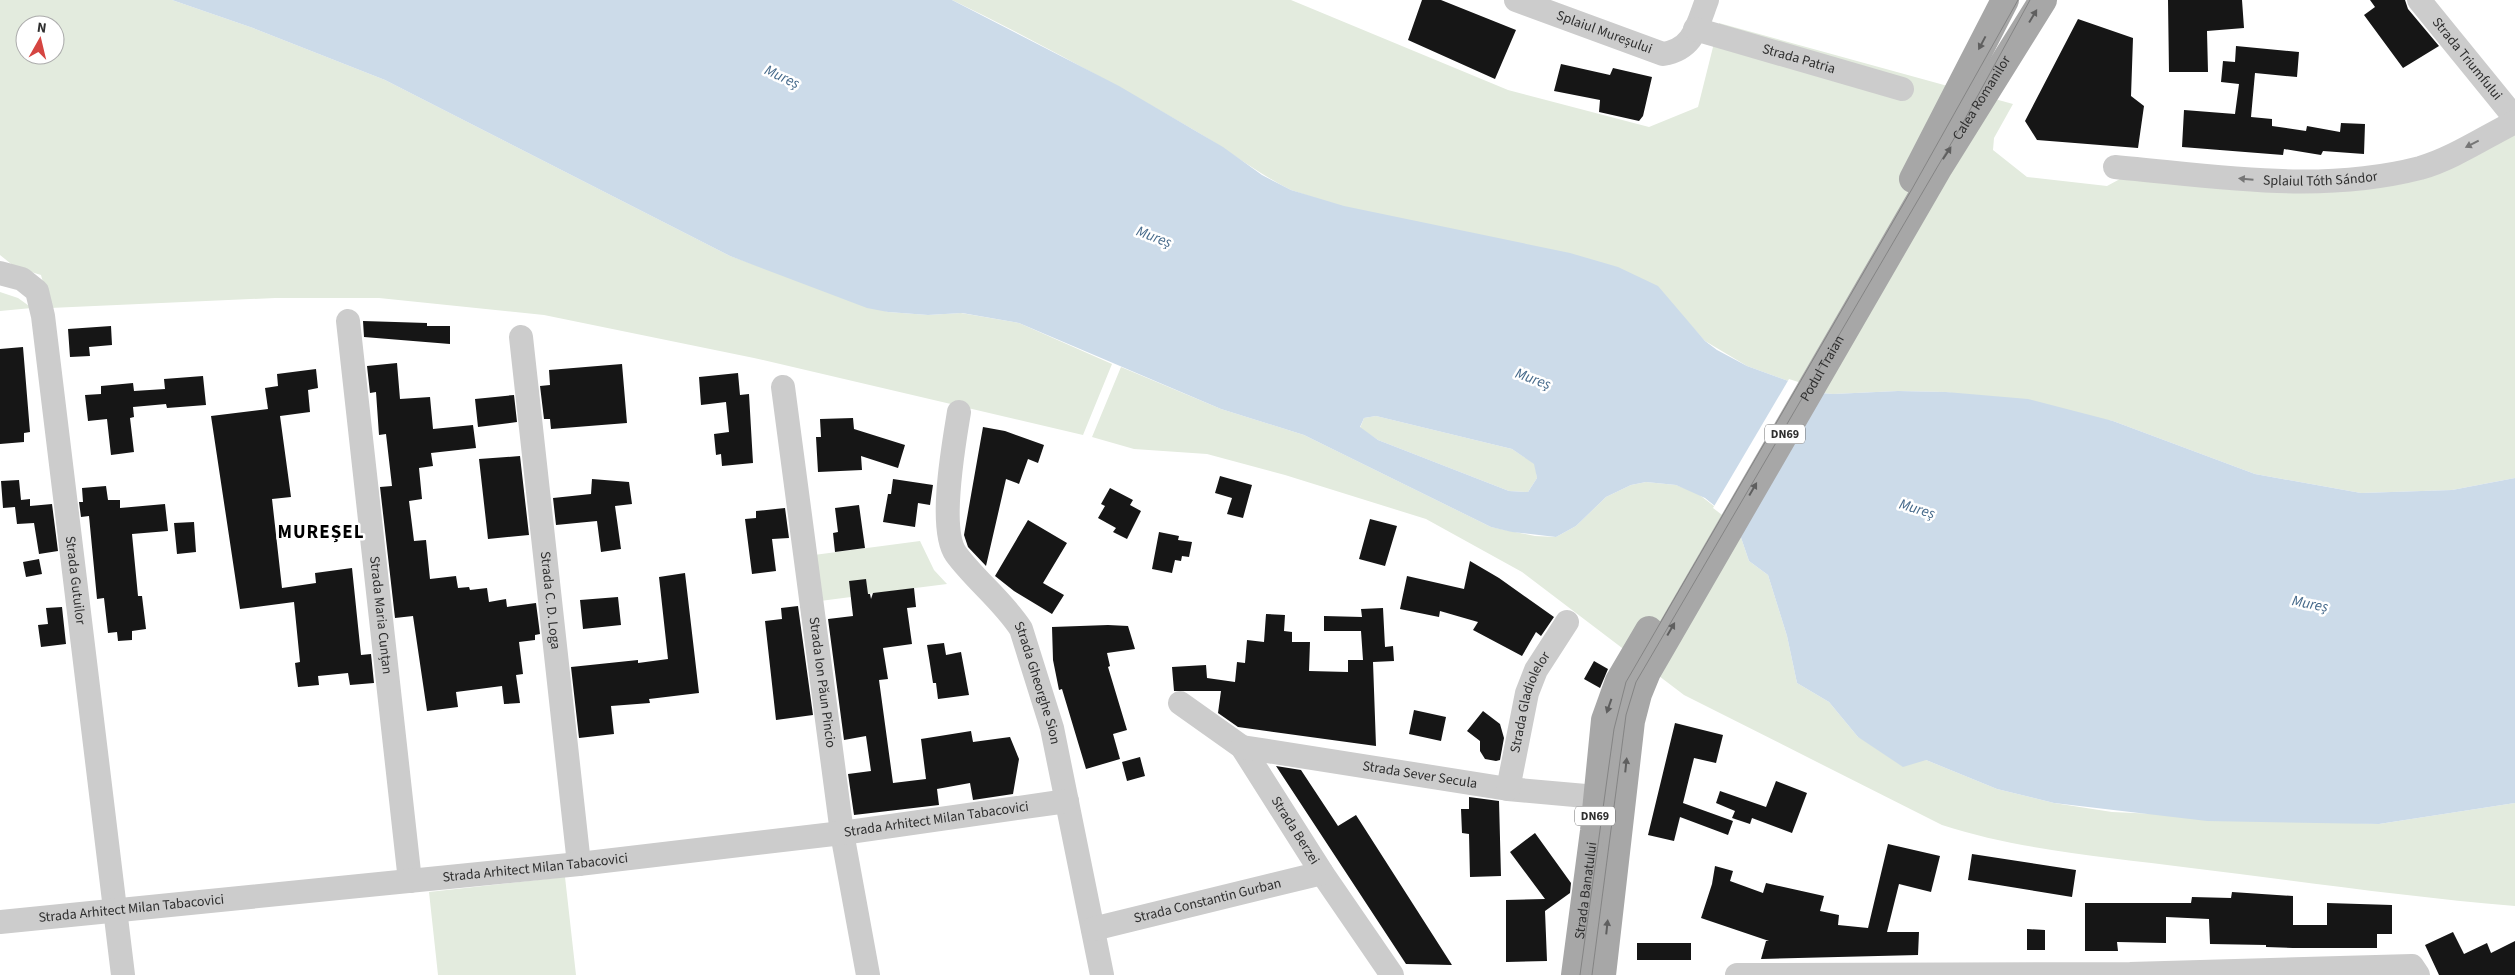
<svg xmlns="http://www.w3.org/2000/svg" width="2515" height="975" viewBox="0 0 2515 975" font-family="'Source Sans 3',sans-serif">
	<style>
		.green { fill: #e3ebde; fill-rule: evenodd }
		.water { fill: #ccdbe9; fill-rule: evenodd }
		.pier { fill: #fff }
		.building { fill: #161616 }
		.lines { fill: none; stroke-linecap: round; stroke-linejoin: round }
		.minor { stroke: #ccc; stroke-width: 24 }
		.major { stroke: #a7a7a7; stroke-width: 28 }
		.tram { stroke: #848484; stroke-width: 1 }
		.oneway { fill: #5f5f5f }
		.oneway2 { fill: #767676 }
		.labels { text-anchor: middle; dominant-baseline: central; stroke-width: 5; stroke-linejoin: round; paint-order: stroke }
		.shield { fill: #fff; stroke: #6d6d6d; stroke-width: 1 }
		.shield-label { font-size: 12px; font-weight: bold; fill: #2f2f2f }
		.street-label { font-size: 14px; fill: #2f2f2f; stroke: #fff }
		.water-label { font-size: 15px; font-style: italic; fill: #446889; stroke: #fff }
		.district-label { font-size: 19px; font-weight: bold; letter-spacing: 1px; fill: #000; stroke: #fff }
	</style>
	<rect width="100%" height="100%" fill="#fff"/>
	<path class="green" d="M0,0H172L253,28L385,80L730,256L888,312L928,315L961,313L1019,323L1112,364L1083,435L754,358L544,315L379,298H275L50,308L41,275L15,267L0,255ZM25,25H55V55H25Z
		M952,0H1291L1508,90L1649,127L1698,107L1719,23L2013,104L1994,138L1993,150L2027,177L2107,186L2120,179L2301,192L2515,131V478L2452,490L2361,493L2255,474L2113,421L1946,392L1898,391L1833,394L1821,393L1747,366L1705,341L1688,322L1291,190C1257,173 1227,149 1194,130C1115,84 1035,40 952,0Z
		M0,292L18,298L32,308L0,311Z
		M1121,367L1221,409L1304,435L1491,527L1535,536L1556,537L1576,526L1606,497L1631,485L1646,482L1676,485L1697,493L1736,523L1749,561L1768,575L1787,636L1797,683L1829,702L1858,737L1926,760L1997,789L2054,803L2112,812L2379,824L2515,803V906C2407,897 2299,881 2191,868C2108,857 2022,851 1942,825L1684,695L1522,572L1426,519L1285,475L1207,454L1134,449L1092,437Z
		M1376,416L1512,449L1535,464L1537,478L1528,492L1509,491L1378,440L1360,428L1364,418Z
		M920,541L934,570L947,584L868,594L849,581L851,597L820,601L814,555Z
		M565,877L576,975H438L429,892Z"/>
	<path class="water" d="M172,0H952L1119,86L1223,147L1262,175L1291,190L1344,206L1570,253L1618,267L1658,286L1705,341L1717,350L1747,366L1821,393L1833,394L1898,391L1946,392L2028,399L2113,421L2255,474L2361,493L2452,490L2515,478V803L2379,824L2207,821L2054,803L1997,789L1926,760L1903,767L1858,737L1829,702L1797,683L1787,636L1768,575L1749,561L1736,523L1705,498L1676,485L1646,482L1631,485L1606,497L1576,526L1556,537L1512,532L1491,527L1304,435L1221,409L1019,323L962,313L928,315L888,312L867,308L730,256L385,80L253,28ZM1376,416L1512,449L1534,464L1537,478L1528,492L1509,491L1378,440L1360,427L1364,418Z"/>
	<path class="pier" d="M1789,379L1817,388L1734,524L1713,508Z"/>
	<path class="building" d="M1422,0H1441L1516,30L1495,79L1408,40Z
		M2168,0H2242L2244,28L2207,31L2208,72H2169Z
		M2370,0H2405L2408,9L2439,46L2403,68L2364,15L2375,7Z
		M2078,19L2133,38L2131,96L2144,106L2138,148L2037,140L2025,121Z
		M2236,46L2299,52L2297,77L2255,73L2251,117L2272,119V126L2306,131L2307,126L2340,132L2341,123L2365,124L2364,154L2323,151L2321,155L2284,149L2283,155L2182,147L2184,110L2235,114L2239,84L2221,82L2223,61L2235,62Z
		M1561,64L1610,75L1613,68L1652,77L1643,116L1639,121L1599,112L1600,100L1554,91Z
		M363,321L427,323V326H450V344L364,337Z
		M111,326L112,345L89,347L90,356L70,357L68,329Z
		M23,347L30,432L24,433V442L0,444V349Z
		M397,363L400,399L430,397L433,429L473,425L476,448L431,453L433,466L419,468L422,499L409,501L414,541L426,540L430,579L456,576L458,588L469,587L470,590L487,588L489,602L506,599L507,607L536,603L540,634L535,635V640L519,642L523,674L516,675L520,703L504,704L502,686L456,692L458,707L427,711L413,616L395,618L380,487L392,486L386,434L379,435L376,392L370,393L367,366Z
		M622,364L627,423L551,429L550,419H544L540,386L550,385L549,370Z
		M316,369L318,388L308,390L310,412L280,416L291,497L272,499L282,588L316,583L315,573L352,568L361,655L371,654L374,683L350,685L348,673L318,676L319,685L298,687L295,663L300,662L294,602L240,609L211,416L268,409L265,388L278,386L277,374Z
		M738,373L740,395L749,394L753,463L722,466L721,454L716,455L714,434L729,432L726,402L701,405L699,377Z
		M203,376L206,405L167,408L166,404L133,407L134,417L130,418L134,452L111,455L107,419L88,421L85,395L101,394V386L133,383L134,391L165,389L164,379Z
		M514,395L517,422L478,427L475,399Z
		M853,418L854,429L905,445L898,468L861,456L862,470L818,472L816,437H821L820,419Z
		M983,427L1005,431L1044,445L1038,463L1028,459L1019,484L1006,479L986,566L968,547L964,535Z
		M520,456L529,535L488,539L479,459Z
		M1220,476L1252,485L1243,518L1227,514L1232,498L1215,493Z
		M592,479L629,482L632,504L615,506L621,549L601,552L597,521L556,525L553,498L591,494Z
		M893,479L933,485L930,505L918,503L915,527L883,522L888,494H891Z
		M19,480L21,500L30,499V506L52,504L58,551L39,554L34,523L17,524L15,507L3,508L1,481Z
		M106,486L108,500H120V508L165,504L168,531L132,534L138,596H142L146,629L132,631V640L118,641L117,632L108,633L104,598L97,599L89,516L81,517L79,502H83L82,488Z
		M1110,488L1133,500L1130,505L1141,511L1127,539L1113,532L1116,528L1098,518L1105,506L1101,504Z
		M859,505L865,548L835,552L833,533L838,532L835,508Z
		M785,508L789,538L772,539L776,571L752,574L745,519L756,518V511Z
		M1370,519L1397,526L1385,566L1359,559Z
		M1028,520L1067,543L1043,583L1064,595L1052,614L1014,591L995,576Z
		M194,522L196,552L177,554L174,523Z
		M1159,532L1179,536L1178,540L1192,542L1189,557L1182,556L1181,561L1175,560L1172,573L1152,569Z
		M39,559L42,574L26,577L23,562Z
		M1470,561L1499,578L1554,617L1541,636L1536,632L1522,656L1473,630L1478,622L1440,611L1439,617L1400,609L1407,576L1464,589Z
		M685,573L699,693L649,699L650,703L611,706L614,734L579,738L571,667L638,660V663L668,659L659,577Z
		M866,579L868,594H870L871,599L873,593L914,588L916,607L907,608L912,644L883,648L888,679L879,680L893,783L926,779L921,739L971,731L973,742L1010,737L1019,759L1013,794L973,800L970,783L937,789L939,805L854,815L848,774L871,771L866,736L844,740L828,619L853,616L849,581Z
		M618,597L621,625L583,629L580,600Z
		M798,606L813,715L776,720L765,621L782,619L781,608Z
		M62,607L66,644L41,647L38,625L48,624L46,608Z
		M1383,608L1385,647L1393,646L1394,661L1373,662L1376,746L1238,727L1218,713L1221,691H1174L1172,667L1206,665L1207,678L1235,682L1237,662L1245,663L1247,640L1264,642L1266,614L1285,615L1284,631L1292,632V642H1310L1309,671L1348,672V660H1363L1361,631H1324V616L1362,617L1361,609Z
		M1108,625L1128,626L1135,649L1107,653L1110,666L1108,667L1127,730L1113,734L1120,759L1086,769L1062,689L1059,690L1053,660L1052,627Z
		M944,643L946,655L961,652L969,695L938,699L936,683H933L927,645Z
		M1594,661L1608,669L1600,688L1584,679Z
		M1414,710L1446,717L1441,741L1409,734Z
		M1483,711L1500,724L1504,738L1500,760L1496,761L1485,759L1480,751V741L1467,731Z
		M1675,723L1723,735L1716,763L1694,758L1683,803L1733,821L1728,835L1680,817L1674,841L1648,835Z
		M1140,757L1145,776L1127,781L1122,762Z
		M1276,766L1301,770L1338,826L1356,815L1452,965L1406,964Z
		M1776,781L1807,793L1792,833L1752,818L1750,824L1732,818L1735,811L1716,803L1720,791L1766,807Z
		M1469,797L1499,801L1501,876L1470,877L1469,834L1462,833L1461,809H1469Z
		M1535,833L1571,883L1570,893L1545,911L1547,961L1506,962V900L1545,899L1510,852Z
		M1888,844L1940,856L1931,892L1899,884L1887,932H1919L1918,955L1761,959L1766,941H1769L1701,918L1712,884L1715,866L1733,871L1730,881L1763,893L1766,883L1824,896L1820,911L1839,915L1838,925L1868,928Z
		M1972,854L2076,870L2072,897L1968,880Z
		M2232,892L2293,896V925H2327V903L2392,905V934H2377V948H2293L2266,947V945L2210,944L2209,919L2166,917V943L2117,942L2118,951H2085V903H2191L2192,897L2231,898Z
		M2027,929L2045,930V950H2027Z
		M2453,932L2464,954L2487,943L2491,953L2515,941V975H2439L2425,945Z
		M1637,943H1691V960H1637Z"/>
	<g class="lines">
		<g class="minor">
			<path id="s1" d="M1516,0L1663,54C1694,49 1697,26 1707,0"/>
			<path id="s2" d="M2419,0L2515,118"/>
			<path id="s3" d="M1695,29L1902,89"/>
			<path id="s4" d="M2115,167C2216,176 2319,194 2420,168C2452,159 2485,137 2515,122"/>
			<path id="s5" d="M0,273L22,279L37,291L43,316L123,975"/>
			<path id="s6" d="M348,321L410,881"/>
			<path id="s7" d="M521,337L579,864"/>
			<path id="s8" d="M783,387L842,833L868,975"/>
			<path id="s9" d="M959,412C954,443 938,529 956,554C976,581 1003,601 1021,629L1052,728L1102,975"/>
			<path id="s10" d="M1180,703L1242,747L1322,873L1392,975"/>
			<path id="s11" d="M1242,747L1508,789L1597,797"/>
			<path id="s12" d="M1508,789L1527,693L1536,670L1567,622"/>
			<path id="s13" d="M0,922L579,864L842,833L1067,801"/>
			<path id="s14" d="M1093,929L1322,873"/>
			<path d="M1737,975L2130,974L2412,966L2418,975"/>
		</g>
		<g class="major">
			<path d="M1913,179L2005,0"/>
			<path id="s15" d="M1575,975L1594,831L1605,720L1619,681L1649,630"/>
			<path id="s16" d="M1602,975L1631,721L1638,694L1647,672L1939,167L2043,0"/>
		</g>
		<path class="tram" d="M1580,975L1614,729L1626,682L1912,189L2018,0
			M1592,975L1626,715L1636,682L1959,130L2030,0"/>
	</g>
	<defs><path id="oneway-solid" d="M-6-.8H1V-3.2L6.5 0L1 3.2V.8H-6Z" transform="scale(1.25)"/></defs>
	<g class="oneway">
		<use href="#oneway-solid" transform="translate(2033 16) rotate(-59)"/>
		<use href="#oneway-solid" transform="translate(1982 43) rotate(118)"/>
		<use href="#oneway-solid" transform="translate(1947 153) rotate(-57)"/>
		<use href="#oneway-solid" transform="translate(1753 489) rotate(-60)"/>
		<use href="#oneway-solid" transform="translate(1671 629) rotate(-60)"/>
		<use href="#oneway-solid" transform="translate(1609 706) rotate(109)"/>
		<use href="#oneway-solid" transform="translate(1626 765) rotate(-84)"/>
		<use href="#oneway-solid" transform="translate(1607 927) rotate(-84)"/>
	</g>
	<g class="oneway2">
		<use href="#oneway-solid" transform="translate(2472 144) rotate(153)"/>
		<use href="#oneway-solid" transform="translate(2246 179) rotate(-175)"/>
	</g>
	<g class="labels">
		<g class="shield">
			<rect x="1765" y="424.5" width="40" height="19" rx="4"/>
			<rect x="1575" y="806.5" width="40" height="19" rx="4"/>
		</g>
		<g class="shield-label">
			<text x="1785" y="434">DN69</text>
			<text x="1595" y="816">DN69</text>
		</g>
		<g class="street-label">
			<text stroke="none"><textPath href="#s1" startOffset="94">Splaiul Mureșului</textPath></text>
			<text stroke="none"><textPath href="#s3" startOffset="108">Strada Patria</textPath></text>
			<text stroke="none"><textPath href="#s2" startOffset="76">Strada Triumfului</textPath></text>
			<text stroke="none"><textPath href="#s16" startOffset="972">Calea Romanilor</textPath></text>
			<text stroke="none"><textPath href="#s4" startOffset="206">Splaiul Tóth Sándor</textPath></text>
			<text stroke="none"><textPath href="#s16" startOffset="658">Podul Traian</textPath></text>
			<text stroke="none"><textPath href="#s5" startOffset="334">Strada Gutuilor</textPath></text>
			<text stroke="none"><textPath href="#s7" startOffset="265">Strada C. D. Loga</textPath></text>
			<text stroke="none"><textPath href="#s6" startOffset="296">Strada Maria Cunțan</textPath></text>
			<text stroke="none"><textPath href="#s8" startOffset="298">Strada Ion Păun Pincio</textPath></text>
			<text stroke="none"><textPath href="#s9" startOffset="300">Strada Gheorghe Sion</textPath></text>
			<text stroke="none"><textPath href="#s12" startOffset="90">Strada Gladiolelor</textPath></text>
			<text stroke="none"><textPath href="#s11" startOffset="180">Strada Sever Secula</textPath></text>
			<text stroke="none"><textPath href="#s13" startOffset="942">Strada Arhitect Milan Tabacovici</textPath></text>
			<text stroke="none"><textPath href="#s10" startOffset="175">Strada Berzei</textPath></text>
			<text stroke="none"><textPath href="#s13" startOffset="538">Strada Arhitect Milan Tabacovici</textPath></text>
			<text stroke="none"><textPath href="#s15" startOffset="85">Strada Banatului</textPath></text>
			<text stroke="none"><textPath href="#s14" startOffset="118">Strada Constantin Gurban</textPath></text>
			<text stroke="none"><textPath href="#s13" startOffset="132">Strada Arhitect Milan Tabacovici</textPath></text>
		</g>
		<g class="water-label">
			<text transform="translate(782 77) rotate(25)">Mureș</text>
			<text transform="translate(1154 237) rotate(21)">Mureș</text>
			<text transform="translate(1533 379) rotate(20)">Mureș</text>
			<text transform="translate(1917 509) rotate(17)">Mureș</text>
			<text transform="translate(2310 604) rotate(11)">Mureș</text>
		</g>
		<g class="district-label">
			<text x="321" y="532">MUREȘEL</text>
		</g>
	</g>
	<g transform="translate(40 40) rotate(8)"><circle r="24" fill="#ffffff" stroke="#acacac"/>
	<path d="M0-4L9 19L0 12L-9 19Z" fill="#d54541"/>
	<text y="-8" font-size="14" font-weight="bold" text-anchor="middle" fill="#2f2f2f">N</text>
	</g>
</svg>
